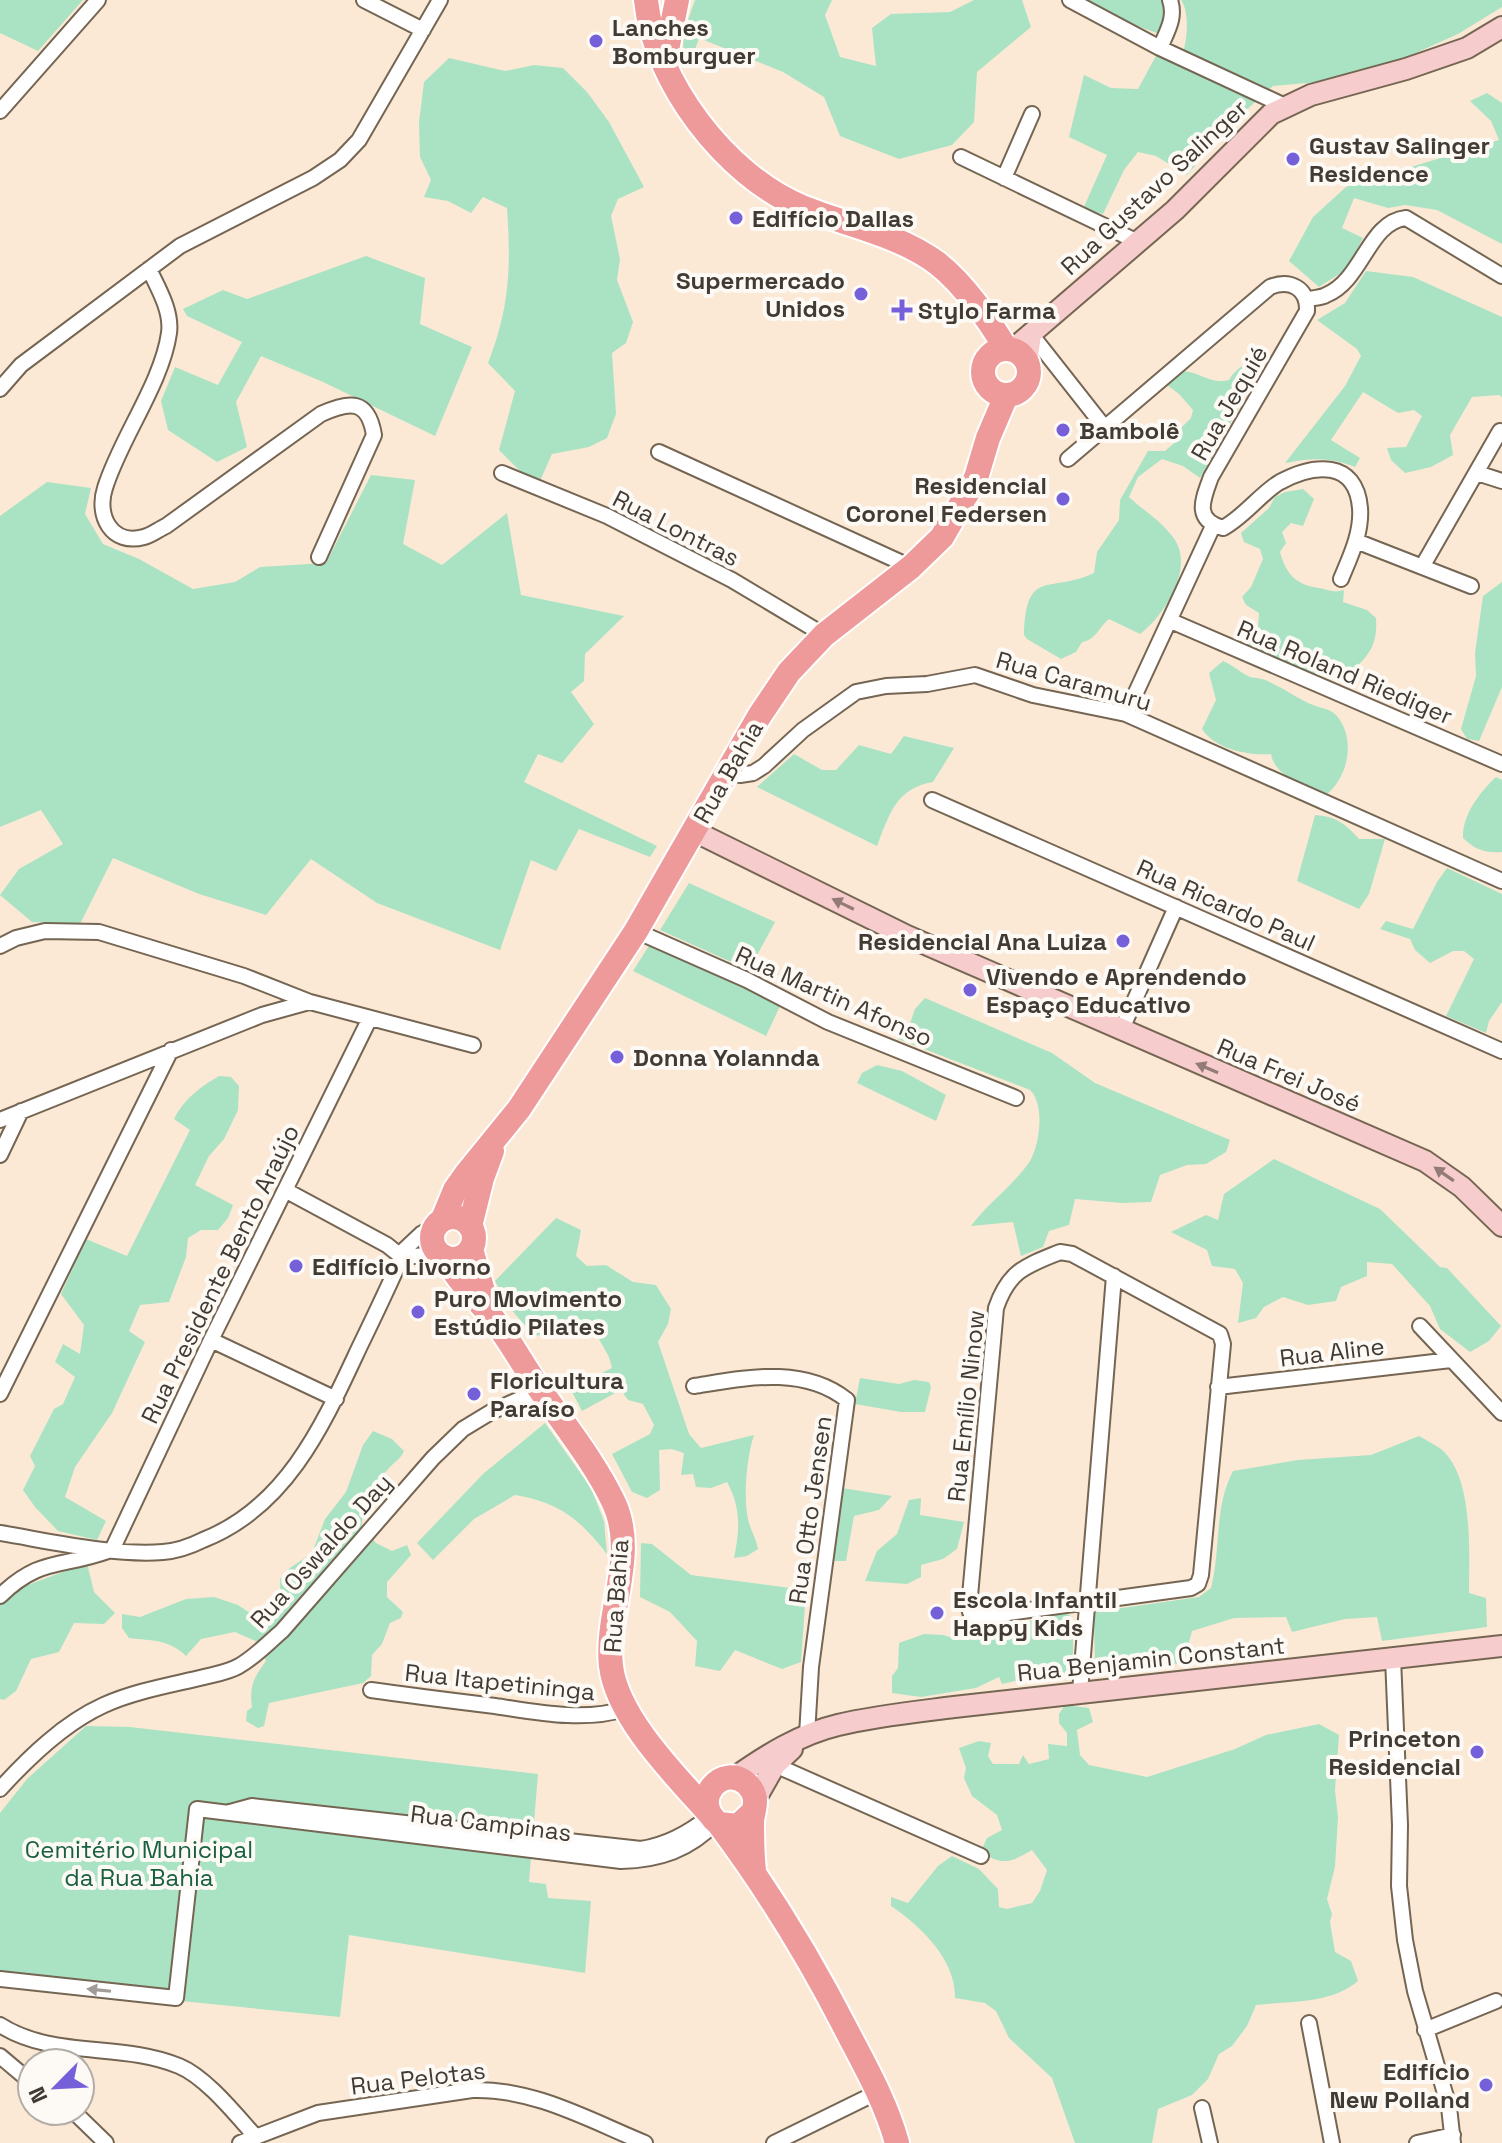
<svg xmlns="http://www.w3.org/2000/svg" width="1502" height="2143" viewBox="0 0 1502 2143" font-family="'Space Grotesk',sans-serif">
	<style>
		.green { fill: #a9e3c3 }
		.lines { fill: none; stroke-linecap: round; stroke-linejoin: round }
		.street-casing { stroke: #756553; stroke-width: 18 }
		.secondary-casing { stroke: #756553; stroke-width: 24 }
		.primary-casing { stroke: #fff; stroke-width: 28 }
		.street { stroke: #fff; stroke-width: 14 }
		.secondary { stroke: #f6cccc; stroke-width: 20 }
		.primary { stroke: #ee9a9a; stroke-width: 24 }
		.oneway { fill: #937c78 }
		.oneway2 { fill: #a09d99 }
		.poi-dot { fill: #7660da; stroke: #fdf9f5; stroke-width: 3 }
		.labels { text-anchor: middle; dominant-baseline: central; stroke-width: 8; stroke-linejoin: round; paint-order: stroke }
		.poi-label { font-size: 24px; font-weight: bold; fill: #423b33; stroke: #fdf9f5; text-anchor: start }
		.street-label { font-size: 24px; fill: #423b33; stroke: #fdf9f5 }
		.park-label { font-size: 24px; fill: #186040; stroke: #fdf9f5 }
	</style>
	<rect width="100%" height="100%" fill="#fce9d5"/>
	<path class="green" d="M0,0H83L38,51L0,33Z
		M695,0H832L825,15L840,57L876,66L872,28L891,14L950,12L974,0H1022L1031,27L977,72L974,122L952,145L899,159L840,136L824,97L783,72L699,38L690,64C675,48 689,18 695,0Z
		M1088,0H1164L1168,6L1165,36L1123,21Z
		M1181,0H1502V7L1458,34L1378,70L1340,80L1273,86L1235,120L1187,175L1156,156L1138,152L1124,170L1103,214L1083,209L1107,155L1069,137L1084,75L1111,88L1138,89L1157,54L1178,64C1187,51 1191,13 1181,0Z
		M449,58L505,71L534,65L563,68L587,92L609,122L644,187L618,199L611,216L620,259L617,280L633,322L626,343L612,353L616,414L607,438L589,447L552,454L540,481L521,472L499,450L515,391L488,363C510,307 511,266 507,208L483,197L471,213L448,201L424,197L431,180L420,157L419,122L424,82Z
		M1487,93L1502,103V244L1437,210L1405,205L1388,208L1354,198L1342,228L1363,238L1347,269L1319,287L1289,261L1313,217L1346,187L1499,140L1491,121L1470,101Z
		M366,256L425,278L420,324L472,347L435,436L323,382L261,356L236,402L247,447L217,462L168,430L161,401L175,367L218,385L242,342L187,316L183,309L223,290L247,299Z
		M1366,271L1413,277L1502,317V397L1499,395L1472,397L1450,435L1453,455L1431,467L1405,473L1391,460L1387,448L1406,447L1422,416L1414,410L1398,413L1363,392L1331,440L1360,458L1355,467C1329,457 1312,458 1285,463L1345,386L1361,356L1357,349L1317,320L1345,303Z
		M1255,354L1268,355L1200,478L1183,466L1162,459L1138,477L1129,497C1145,512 1162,521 1175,540C1194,569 1164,616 1140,634L1109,619C1098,628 1096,640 1082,642L1076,652L1061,659L1027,639L1024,635C1026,567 1049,594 1094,573L1097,552L1119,520L1120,500L1148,451H1165L1181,437L1180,429L1191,418L1193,410L1179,394L1167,385L1183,371C1200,372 1212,385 1229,380C1235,368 1247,365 1255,354Z
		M371,475L415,480L403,544L442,565L507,513L521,595L624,616L585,654L584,681L571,692L594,724L562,763L538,754L524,782L657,846L650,857L579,829L556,871L531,860L500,950L377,903L311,859L266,915L199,894L113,858L80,924L32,922L0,895L19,869L63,844L41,810L0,827V516L47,482L91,488L85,514L103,544L139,559L193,589L235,582L260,567L326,563Z
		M1303,489L1314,499L1303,526L1291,523L1282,532L1286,543L1280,552C1286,574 1296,585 1319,588C1329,590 1334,593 1344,590L1343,602L1367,610L1376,618C1377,634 1375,646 1364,659C1333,695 1278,660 1243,645L1244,635L1258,629L1259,613L1246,605L1242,597L1251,587L1263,559L1260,549L1244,542L1241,533L1269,508L1275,497L1285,492Z
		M1502,582V687L1479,741L1467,739L1461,729L1476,676L1475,653L1483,596Z
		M1223,661C1233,665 1241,673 1250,677C1254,678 1258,678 1262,679C1280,685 1296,698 1313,705C1322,709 1329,708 1336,715C1356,737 1349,776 1327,794C1307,787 1275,777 1271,754C1248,756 1215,749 1202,729L1216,700L1209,673Z
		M904,736L954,748L933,782C896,788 889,815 877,846L757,787L794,754L822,770H836L859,745L891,754Z
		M1496,777L1502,780V852C1484,853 1476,850 1463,838C1462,815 1480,792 1496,777Z
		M1315,815C1335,816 1346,824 1359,839H1385L1369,894L1359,909L1297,881Z
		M1447,868L1502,894V1002L1489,1021L1486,1033L1446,1016L1474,959L1464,951H1453L1430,963L1415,950L1410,939L1380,929L1386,921L1413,929L1437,882Z
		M689,883L775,922L749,970L660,930Z
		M650,944L781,1004L766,1036L633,971Z
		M925,998L1052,1053L1095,1083L1230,1140L1226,1152L1206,1164L1187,1165L1160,1175L1151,1202L1122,1203L1075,1199L1069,1225L1049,1231L1043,1247L1021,1256L1013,1222L971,1226C988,1203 1014,1185 1030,1161C1040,1144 1045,1104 1030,1090L898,1039L899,1028L909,1026L915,1009Z
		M877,1065L902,1071L946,1095L936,1121L857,1083L862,1073Z
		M219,1076L231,1077L239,1086L238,1110L224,1139L209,1156L195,1185L233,1205L228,1218L218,1230H201L188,1238L186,1257L169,1302L140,1305L129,1331L145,1342L112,1413L75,1467L65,1497L106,1521L97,1540L58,1531L35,1507L23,1490L35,1466L30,1456L54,1409L63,1404L75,1377L55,1362L63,1344L80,1354L84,1325L61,1294L86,1239L127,1256L190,1130L174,1119C185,1098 199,1088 219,1076Z
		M1274,1159L1380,1209L1440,1267L1447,1268L1501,1326L1489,1341L1470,1352L1440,1329L1430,1306L1392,1264L1367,1262V1276L1341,1287L1336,1301L1308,1305L1283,1297L1264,1307L1256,1318L1238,1323L1243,1283L1235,1269L1212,1266L1207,1250L1171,1232L1206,1215L1218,1220L1224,1194Z
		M556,1218L581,1230L576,1256L587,1266L606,1265L633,1282L656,1285L671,1309L668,1324L658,1342L689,1434L701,1448L754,1435C747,1455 743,1497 748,1519C750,1529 756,1538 758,1549L747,1556L734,1558C740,1529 741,1508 727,1482L711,1488L696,1487L693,1474L681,1475L684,1453L671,1449L659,1450L660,1490L647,1498L632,1492L612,1454L650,1434L654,1425L643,1404L628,1400L621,1390L582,1411L570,1388L612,1368L609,1357L594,1330L586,1329L534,1336L509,1307L495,1281Z
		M860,1378L899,1384L914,1380L929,1382L931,1387L925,1412H901L855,1404Z
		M545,1423L591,1488L604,1521L607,1554C580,1519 558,1502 515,1495L474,1519L433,1560L417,1543L483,1474Z
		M373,1431L392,1439L404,1451C401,1458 397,1460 392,1465C374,1483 363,1501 362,1526L376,1543L392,1551L407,1545L411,1555L387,1582V1597L403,1612L401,1618L390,1623L382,1644L372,1655L371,1676L363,1683L269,1703L264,1726L258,1728L246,1721L247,1711L252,1707C249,1686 254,1677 266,1661L260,1643L235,1632L201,1639L186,1656C169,1639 152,1641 129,1638L122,1628V1614L140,1617L186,1599L214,1597L238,1605L262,1621C278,1608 281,1600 280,1579L290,1568L312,1553L325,1519L346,1492L363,1445Z
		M1419,1436C1426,1440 1434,1444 1441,1449C1474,1477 1469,1552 1469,1593L1486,1598L1487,1627L1382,1641L1377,1617L1345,1619L1292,1632L1286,1617L1234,1618L1192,1631L1184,1662L1130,1674L1095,1670L1094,1612L1199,1597L1211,1588C1221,1549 1214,1507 1233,1471L1298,1460L1371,1455Z
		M842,1488L892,1496L879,1510L854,1516L846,1561H832Z
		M921,1498L920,1515L964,1522L957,1549L943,1559L921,1565V1577L907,1584L865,1581L877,1551L897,1534L909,1500Z
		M641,1543L652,1544L691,1575L806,1590L801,1662L782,1669L735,1650L720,1671L695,1666L697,1641L670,1612L640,1597Z
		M87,1563L94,1592L115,1613L104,1624L74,1623L59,1652L31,1659L16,1691L4,1700L0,1699V1592L12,1591Z
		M1061,1611L1073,1617V1668C1061,1682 1052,1676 1036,1677C1024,1678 1013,1682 1002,1684L999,1677L976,1688L921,1697L892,1693V1676L898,1668L899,1643L924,1634L943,1635L960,1640L991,1638L1023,1623Z
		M1065,1705L1089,1708L1093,1722L1077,1730L1080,1755L1089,1765L1147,1777L1235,1749L1266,1735L1319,1724L1339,1735L1335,1790L1338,1817L1335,1867L1327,1899L1332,1914L1330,1922L1335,1952L1351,1961L1358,1981C1331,2004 1291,2001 1256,2005L1247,2026L1232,2046L1219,2054L1208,2079L1192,2095L1158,2109L1152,2143H1075L1052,2078L1009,2038L996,2011L985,2003L955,1998C956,1960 921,1926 891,1906V1897L908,1903L938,1866L952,1856L979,1869L998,1889L999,1907L1007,1909L1032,1903L1040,1891L1047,1870L1032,1850C1012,1862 1001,1867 981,1851L987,1838L1002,1830L997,1815L972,1796L964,1778L966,1768L959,1748L979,1741L991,1743L988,1756L993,1764H1019L1023,1755L1029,1764L1049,1759L1048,1744L1067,1746V1733L1059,1723V1714Z
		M86,1726L130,1727L538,1774L529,1882L546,1884L548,1898L591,1901L585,1973L349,1935L340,2017L0,1983V1813L27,1779Z"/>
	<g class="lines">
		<g class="street-casing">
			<path id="street" d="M364,0L423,30
				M1070,0L1160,48L1285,106
				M1160,48C1167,31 1176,18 1170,0
				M0,111L98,0
				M961,157L1138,242
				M1004,178L1032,114
				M149,269C158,288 172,311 169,333C162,383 120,439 105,488C96,515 111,546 144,537C152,535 159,529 166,526L321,414C350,401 368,399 374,435L319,557
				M1307,299C1313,298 1321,298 1326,295C1363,280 1368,222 1406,218L1502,276
				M1031,334L1105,428
				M0,389L21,365L180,246L313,178L340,160L359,140L440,0
				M659,452L911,567
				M1068,459L1270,287C1290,279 1308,288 1307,311L1211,477C1203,499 1193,520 1223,528C1245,516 1261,493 1280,482C1313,464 1356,459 1360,508C1362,533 1350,557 1341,579
				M502,473L607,516L732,580L824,635
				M1477,473L1502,481
				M1356,541L1471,586
				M1422,567L1500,431
				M1171,621L1502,764
				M1126,714L1213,526
				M729,769L740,775L753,773L764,766L803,730L856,692L886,686L927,684L975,675L1033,695L1126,714L1502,881
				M932,800L1502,1051
				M636,931L747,980L828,1022L1016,1098
				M0,946L16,938L45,931L99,932L244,976L310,1002L473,1045
				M1121,1031L1176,907
				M0,1120L262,1015L309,1002
				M0,1155L21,1111
				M285,1190L387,1245L402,1257
				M1060,1252L1072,1254L1220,1334L1223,1344L1201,1575L1198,1584L1191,1588L979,1617L970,1612L969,1607L996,1308C1009,1270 1026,1266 1060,1252Z
				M402,1257L440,1254
				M1420,1326L1502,1413
				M211,1340L336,1399
				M694,1386C745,1378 803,1365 847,1400L811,1667L807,1735
				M1218,1387L1451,1360
				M0,1394L171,1050
				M0,1533C49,1541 114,1556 163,1552C176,1551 191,1546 203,1540C287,1507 323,1425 359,1348C375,1315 391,1282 405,1249L421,1234L436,1226
				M112,1550L211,1340L370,1018
				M0,1596C40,1557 61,1568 108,1551
				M1393,1658L1400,1825L1399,1886L1405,1940L1415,1991L1449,2107L1453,2143
				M371,1690C413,1696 454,1701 495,1706C536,1712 584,1722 624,1709
				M1080,1692L1114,1276
				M775,1765L981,1856
				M0,1789C29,1757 64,1723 104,1705C135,1691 171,1685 204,1677C216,1674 229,1672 239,1666C255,1657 268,1643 282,1631L433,1458L463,1429L491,1412L540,1390
				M230,1812L252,1806L641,1849C667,1845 689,1833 710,1816
				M0,1979L176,1998L197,1809L621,1861C659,1860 690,1850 716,1822
				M1309,2023L1332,2143
				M0,2025C53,2059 122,2042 179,2066C206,2077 236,2115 256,2137
				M1425,2030L1496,2001
				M0,2056L32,2083
				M1202,2108L1210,2143
				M73,2111L106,2143
				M240,2143L318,2113L472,2090C533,2088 589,2120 645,2143
				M774,2143L878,2092
				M1417,2143L1453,2135"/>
		</g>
		<g class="secondary-casing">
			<path id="secondary" d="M1012,350L1175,210L1271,114L1311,95L1406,69L1467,48L1502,27
				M1027,362L1031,334
				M694,831L907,936L1425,1161L1462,1187L1502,1226
				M734,1778C765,1756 800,1734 838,1725C875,1716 915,1712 954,1707L1502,1646
				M755,1800L775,1765L792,1749"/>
		</g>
		<g class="primary-casing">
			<path id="primary" d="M646,0C654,81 726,176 802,207C846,225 898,234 937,263C963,283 990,321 1006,349
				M665,60L677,0
				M983 372a23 23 0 1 1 46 0a23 23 0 1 1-46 0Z
				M432 1238a21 21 0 1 1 42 0a21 21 0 1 1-42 0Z
				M443,1219L455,1190L467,1173L519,1109L636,931L760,715L789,672L824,635L911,567L942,537L976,478L988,438L1006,396
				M470,1226L482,1178L492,1151
				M471,1249L488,1309
				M445,1257C457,1280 474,1295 490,1315C509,1338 523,1366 541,1391C566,1427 595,1463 614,1503C638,1555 605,1613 611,1666C617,1717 674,1774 708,1812
				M753,1812L738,1826L719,1824C688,1800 723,1762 747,1784C752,1789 755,1795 755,1801C755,1808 753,1814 752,1820C752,1838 752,1854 754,1871
				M719,1824C769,1891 812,1962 850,2037C868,2071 887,2106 897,2143"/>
		</g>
		<use href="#street" class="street"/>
		<use href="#secondary" class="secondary"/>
		<use href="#primary" class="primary"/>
	</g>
	<defs><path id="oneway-solid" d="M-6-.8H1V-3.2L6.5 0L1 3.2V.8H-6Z" transform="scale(2)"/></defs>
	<g class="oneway">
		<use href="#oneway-solid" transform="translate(843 904) rotate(-154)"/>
		<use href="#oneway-solid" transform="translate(1207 1068) rotate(-157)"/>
		<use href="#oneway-solid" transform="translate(1444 1174) rotate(-145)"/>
	</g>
	<use class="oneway2" href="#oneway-solid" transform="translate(99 1990) rotate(-174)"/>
	<g class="poi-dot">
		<circle cx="596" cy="41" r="8"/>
		<circle cx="1293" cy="159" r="8"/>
		<circle cx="736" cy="218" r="8"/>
		<circle cx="861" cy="294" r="8"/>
		<path d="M898 298h8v8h8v8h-8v8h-8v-8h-8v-8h8z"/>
		<circle cx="1063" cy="430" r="8"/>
		<circle cx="1063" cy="499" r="8"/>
		<circle cx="1123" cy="941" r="8"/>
		<circle cx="970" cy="990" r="8"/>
		<circle cx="617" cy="1057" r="8"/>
		<circle cx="296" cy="1266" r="8"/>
		<circle cx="418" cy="1312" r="8"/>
		<circle cx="474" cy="1394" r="8"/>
		<circle cx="937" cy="1613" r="8"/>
		<circle cx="1477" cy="1752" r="8"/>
		<circle cx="1486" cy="2085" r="8"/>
	</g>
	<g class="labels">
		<g class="poi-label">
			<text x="612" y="27">Lanches<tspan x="612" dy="28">Bomburguer</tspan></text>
			<text x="1309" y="145">Gustav Salinger<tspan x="1309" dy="28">Residence</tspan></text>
			<text x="752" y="218">Edifício Dallas</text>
			<text x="845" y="280" text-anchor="end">Supermercado<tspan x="845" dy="28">Unidos</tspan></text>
			<text x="918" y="310">Stylo Farma</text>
			<text x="1079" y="430">Bambolê</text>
			<text x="1047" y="485" text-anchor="end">Residencial<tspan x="1047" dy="28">Coronel Federsen</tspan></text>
			<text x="1107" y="941" text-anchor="end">Residencial Ana Luiza</text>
			<text x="986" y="976">Vivendo e Aprendendo<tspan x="986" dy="28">Espaço Educativo</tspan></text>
			<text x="633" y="1057">Donna Yolannda</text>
			<text x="312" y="1266">Edifício Livorno</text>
			<text x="434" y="1298">Puro Movimento<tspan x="434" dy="28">Estúdio Pilates</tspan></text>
			<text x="490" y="1380">Floricultura<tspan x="490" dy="28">Paraíso</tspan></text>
			<text x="953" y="1599">Escola Infantil<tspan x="953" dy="28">Happy Kids</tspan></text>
			<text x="1461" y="1738" text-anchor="end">Princeton<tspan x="1461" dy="28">Residencial</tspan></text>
			<text x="1470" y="2071" text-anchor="end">Edifício<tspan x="1470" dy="28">New Polland</tspan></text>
		</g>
		<g class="street-label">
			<text transform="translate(1154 187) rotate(-43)">Rua Gustavo Salinger</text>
			<text transform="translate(1229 403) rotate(-60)">Rua Jequié</text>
			<text transform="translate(676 528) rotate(27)">Rua Lontras</text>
			<text transform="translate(1345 672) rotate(23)">Rua Roland Riediger</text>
			<text transform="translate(1074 681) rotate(16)">Rua Caramuru</text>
			<text transform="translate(728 772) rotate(-60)">Rua Bahia</text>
			<text transform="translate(1226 905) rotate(24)">Rua Ricardo Paul</text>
			<text transform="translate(834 996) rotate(24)">Rua Martin Afonso</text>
			<text transform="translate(1289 1075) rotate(23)">Rua Frei José</text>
			<text transform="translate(220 1274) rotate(-64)">Rua Presidente Bento Araújo</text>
			<text transform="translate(1332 1352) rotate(-7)">Rua Aline</text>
			<text transform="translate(966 1406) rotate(-84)">Rua Emílio Ninow</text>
			<text transform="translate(810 1510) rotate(-82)">Rua Otto Jensen</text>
			<text transform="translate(321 1551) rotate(-48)">Rua Oswaldo Day</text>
			<text transform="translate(616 1596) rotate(-86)">Rua Bahia</text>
			<text transform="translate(1151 1659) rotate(-6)">Rua Benjamin Constant</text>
			<text transform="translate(500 1682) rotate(6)">Rua Itapetininga</text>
			<text transform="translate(491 1823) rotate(7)">Rua Campinas</text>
			<text transform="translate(418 2078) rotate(-7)">Rua Pelotas</text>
		</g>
		<g class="park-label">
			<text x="139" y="1849">Cemitério Municipal<tspan x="139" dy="28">da Rua Bahia</tspan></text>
		</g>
	</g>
	<g transform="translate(56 2087) rotate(246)"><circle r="38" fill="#fdf9f5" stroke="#b2ada7" stroke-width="2"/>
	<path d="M0-6L14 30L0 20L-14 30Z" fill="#7660da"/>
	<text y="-12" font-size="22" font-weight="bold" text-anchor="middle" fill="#423b33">N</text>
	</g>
</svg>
